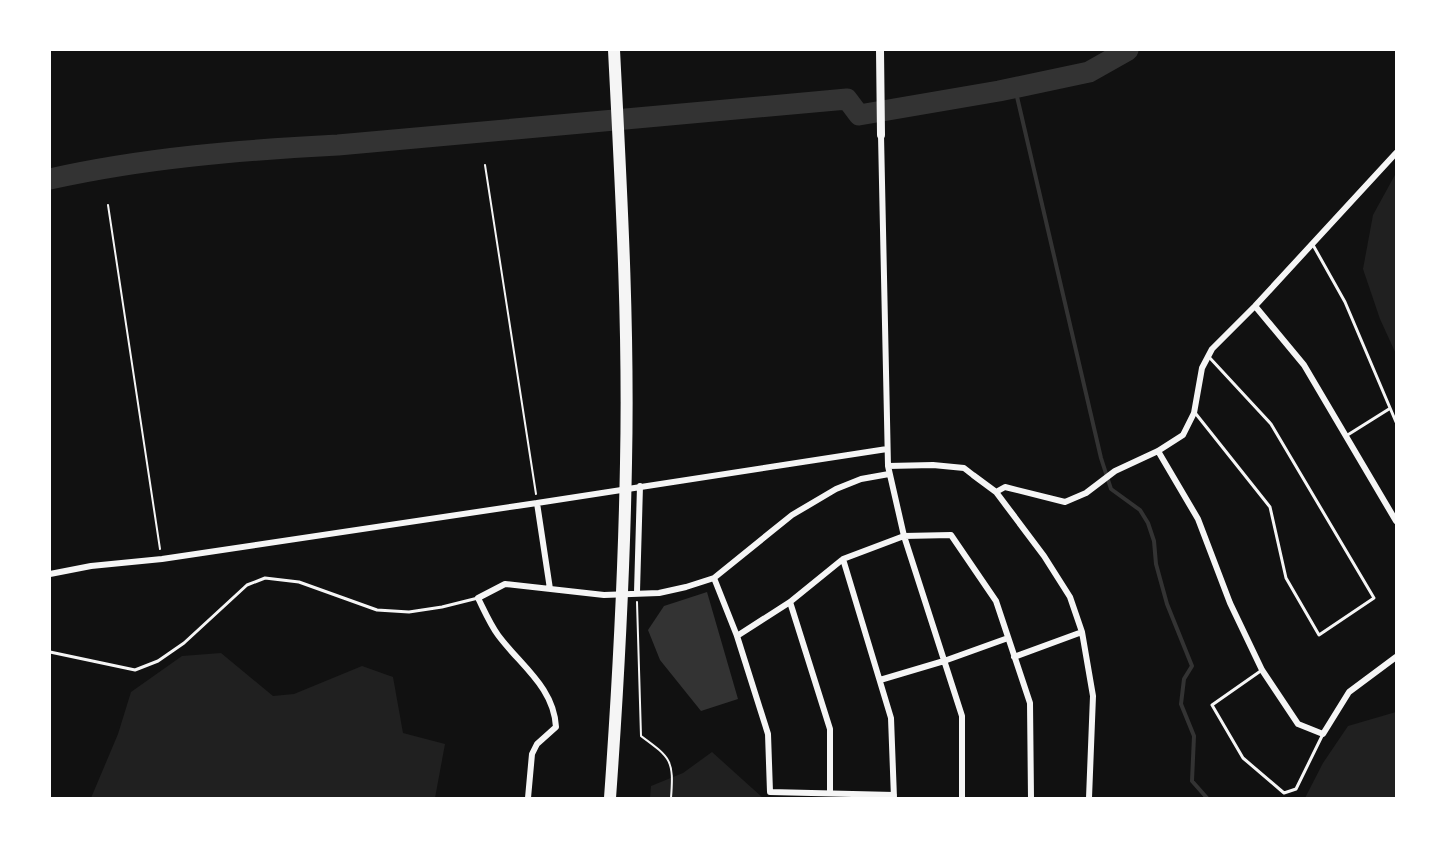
<svg xmlns="http://www.w3.org/2000/svg" width="1446" height="848" viewBox="0 0 1446 848" font-family="Signika,sans-serif">
	<style>
		.green { fill: #202020 }
		.water { fill: #333 }
		.lines { fill: none; stroke-linecap: round; stroke-linejoin: round }
		.stream { stroke: #333; stroke-width: 4 }
		.river { stroke: #333; stroke-width: 21 }
		.path { stroke: #f5f5f5; stroke-width: 2 }
		.service { stroke: #f5f5f5; stroke-width: 3 }
		.minor { stroke: #f5f5f5; stroke-width: 6 }
		.tertiary { stroke: #f5f5f5; stroke-width: 8 }
		.motorway { stroke: #f5f5f5; stroke-width: 12 }
	</style>
	<rect width="100%" height="100%" fill="#111"/>
	<path class="green" d="M1396,173V354L1380,319L1363,269L1373,215Z
		M221,653L273,696L294,694L362,666L393,677L403,733L445,744L435,798H91L118,734L131,692L182,656Z
		M1396,712V798H1305L1323,763L1348,726Z
		M712,752L763,798H650L651,786L683,773Z"/>
	<path class="water" d="M707,592L738,699L701,711L660,660L648,630L664,606Z"/>
	<g class="lines">
		<path class="stream" d="M1015,88L1101,458L1111,489L1140,510L1148,523L1154,541L1156,564L1167,604L1192,666L1184,679L1181,704L1194,736L1192,781L1207,798"/>
		<path class="river" d="M50,179C144,158 241,150 338,145L847,99L859,115L999,91L1089,72L1128,50"/>
		<path class="path" d="M485,165L536,494
			M108,205L160,549
			M637,602L641,736C671,758 674,760 671,798"/>
		<path class="service" d="M1313,245L1345,302L1396,422
			M1196,414L1270,507L1286,578L1319,635L1374,598L1271,424L1209,357
			M1346,436L1389,409
			M50,652L135,670L158,661L184,643L247,585L265,578L299,582L377,610L409,612L442,607L478,598
			M1262,670L1212,705L1243,758L1284,793L1296,789L1323,734"/>
		<path class="minor" d="M881,135L888,466L904,536L962,716V798
			M1255,306L1304,365L1396,521
			M1158,451L1198,519L1230,603L1262,670L1298,724L1323,734L1349,692L1396,657
			M888,466L933,465L964,468L973,475L996,492L1044,556L1070,597L1082,632L1093,696L1089,798
			M996,492L1005,487L1065,502L1086,493L1115,471L1158,451L1183,435L1194,413L1202,368L1212,349L1255,306L1396,153
			M537,503L550,589
			M843,559L891,718L894,798
			M50,574L91,566L162,559L537,503L887,449
			M714,578L737,636L768,734L770,792L894,795
			M637,592L640,486
			M790,602L830,729V793
			M737,636L790,602L843,559L904,536L951,535L996,601L1030,703L1031,798
			M1014,657L1082,632
			M880,680L944,661L1008,638
			M528,798L532,754L537,744L556,727C554,687 520,665 498,635C490,624 484,610 478,598L505,584L604,595L659,593L686,587L714,578L792,515L836,489L861,479L889,474"/>
		<path class="tertiary" d="M880,50L881,135"/>
		<path class="motorway" d="M610,798C618,687 624,575 626,463C629,325 621,187 614,50"/>
	</g>
	<rect width="1446" height="848" fill="none" stroke="#ffffff" stroke-width="102"/>
</svg>
